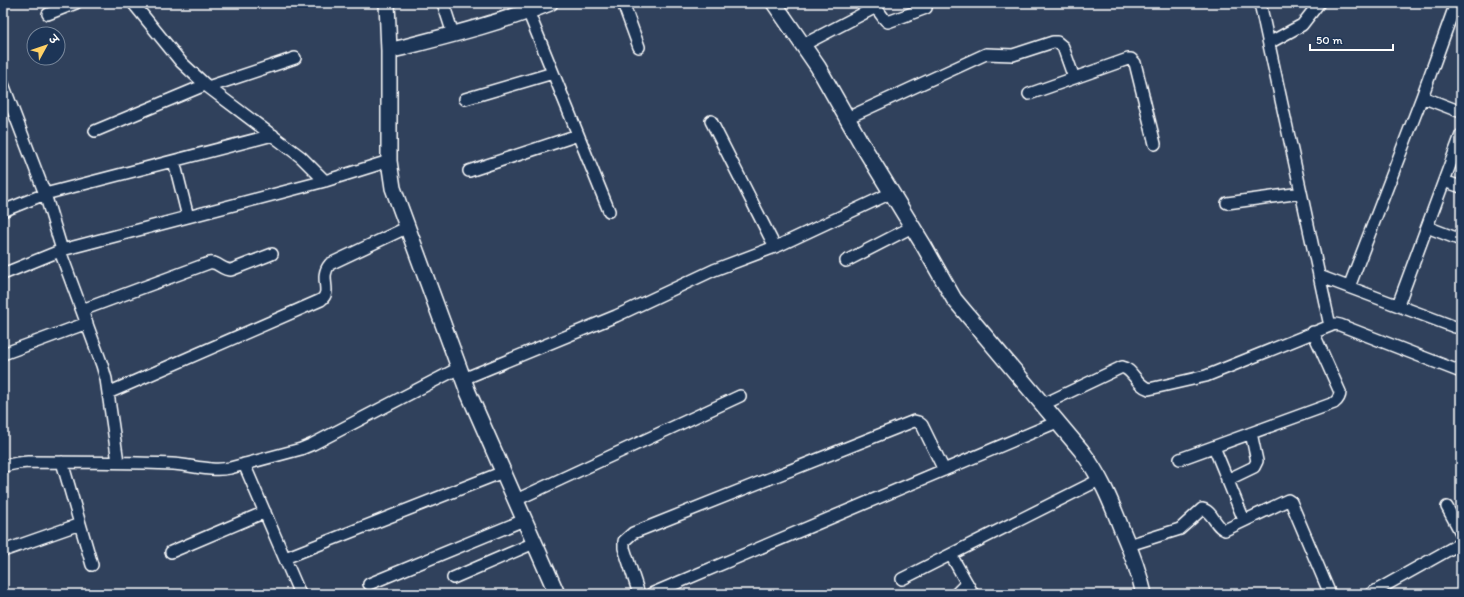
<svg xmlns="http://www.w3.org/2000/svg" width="1464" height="597" viewBox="0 0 1464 597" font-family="Itim,'Playpen Sans Deva',sans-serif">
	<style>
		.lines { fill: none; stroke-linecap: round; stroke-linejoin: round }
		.street-casing { stroke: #fff; stroke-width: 14 }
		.secondary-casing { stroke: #fff; stroke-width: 18 }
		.street { stroke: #1d3557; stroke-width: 11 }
		.secondary { stroke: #1d3557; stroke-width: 15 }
	</style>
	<rect width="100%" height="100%" fill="#30415c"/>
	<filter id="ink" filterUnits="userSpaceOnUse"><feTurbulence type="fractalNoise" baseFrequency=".025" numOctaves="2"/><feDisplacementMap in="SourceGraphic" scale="8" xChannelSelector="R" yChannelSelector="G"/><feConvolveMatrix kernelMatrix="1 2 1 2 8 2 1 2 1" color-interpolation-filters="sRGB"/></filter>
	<g filter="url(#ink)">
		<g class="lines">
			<g class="street-casing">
				<path id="street" d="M133,3L181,62L208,87L301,157L325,181
					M443,3L453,34
					M623,3L639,47
					M1260,3L1330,326
					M528,11L609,211
					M48,14L76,3
					M1269,43L1302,25L1319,3
					M803,45L872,9H875C881,11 882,19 888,22L926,8
					M3,84L45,194L62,250
					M208,87L295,58
					M1029,94L1128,59H1131L1135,63L1155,144
					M1422,97L1461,112
					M465,99L553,73
					M847,118L986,54L1013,55L1053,42H1057L1063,47L1074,78
					M711,121L775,247
					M95,131L205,85
					M174,161L188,217
					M469,171L578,135
					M1444,181L1461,187
					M1227,203L1301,193
					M3,211L45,194L273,135
					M1427,227L1461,240
					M60,251L102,365L106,379L118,462
					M846,261L912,227
					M3,274L62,250L325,181L389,161
					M1319,276L1455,327H1461
					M1349,287L1422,97L1456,3
					M1398,305L1461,135
					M82,310L209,263C218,261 221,270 231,270L272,254
					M3,354L87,323
					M463,379L616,316L714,270L780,245L891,193
					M108,393L321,300C333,291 318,278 330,264L408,227
					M1042,405L1122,367C1133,369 1136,385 1149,389L1206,376L1335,324L1340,325L1461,372
					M1214,447L1244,520
					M1180,459L1334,403C1338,400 1340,397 1340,392L1313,332
					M62,462L92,565
					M244,464L300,594
					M3,466L18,463L28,462C76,462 124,462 172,464C191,465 211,472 230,468L301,449L313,444L459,368
					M1227,480L1254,467L1257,461L1251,433
					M516,500L740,396
					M1447,507L1461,533
					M1129,545L1180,529L1202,509C1213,511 1215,527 1225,530L1288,500L1291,502L1330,594
					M3,551L80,524
					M171,552L265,512
					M951,555L973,594
					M285,558L503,472
					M453,578L534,543
					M902,579L1101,479
					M369,584L524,520
					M639,594L624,548V541L633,533L914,421L918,422L922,425L944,470
					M651,594L1057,422
					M956,594L967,583
					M1370,594L1461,543"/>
			</g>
			<g class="secondary-casing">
				<path id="secondary" d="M387,3L389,51V161L393,188L468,392L557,594
					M774,3L818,67L860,141L924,246L954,299L1081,450C1101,477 1110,499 1122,530C1131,551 1139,572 1144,594
					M389,51C443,37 498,24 550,3"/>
			</g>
			<use href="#street" class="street"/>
			<use href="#secondary" class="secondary"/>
		</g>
	</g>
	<rect width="1464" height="597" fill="none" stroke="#1d3557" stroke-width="16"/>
	<rect x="8" y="8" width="1448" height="581" fill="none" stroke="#fff" stroke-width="1.5" filter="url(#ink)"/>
	<g transform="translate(46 46) rotate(50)"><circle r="19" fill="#1d3557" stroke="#77869a"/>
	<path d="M0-3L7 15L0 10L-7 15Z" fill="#ffd166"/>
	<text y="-6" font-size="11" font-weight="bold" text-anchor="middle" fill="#ffffff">उ</text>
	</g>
	<path d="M1310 44v6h83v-6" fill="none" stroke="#ffffff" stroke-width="2"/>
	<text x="1316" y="44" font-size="12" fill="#ffffff" stroke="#1d3557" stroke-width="3" paint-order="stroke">50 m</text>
</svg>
